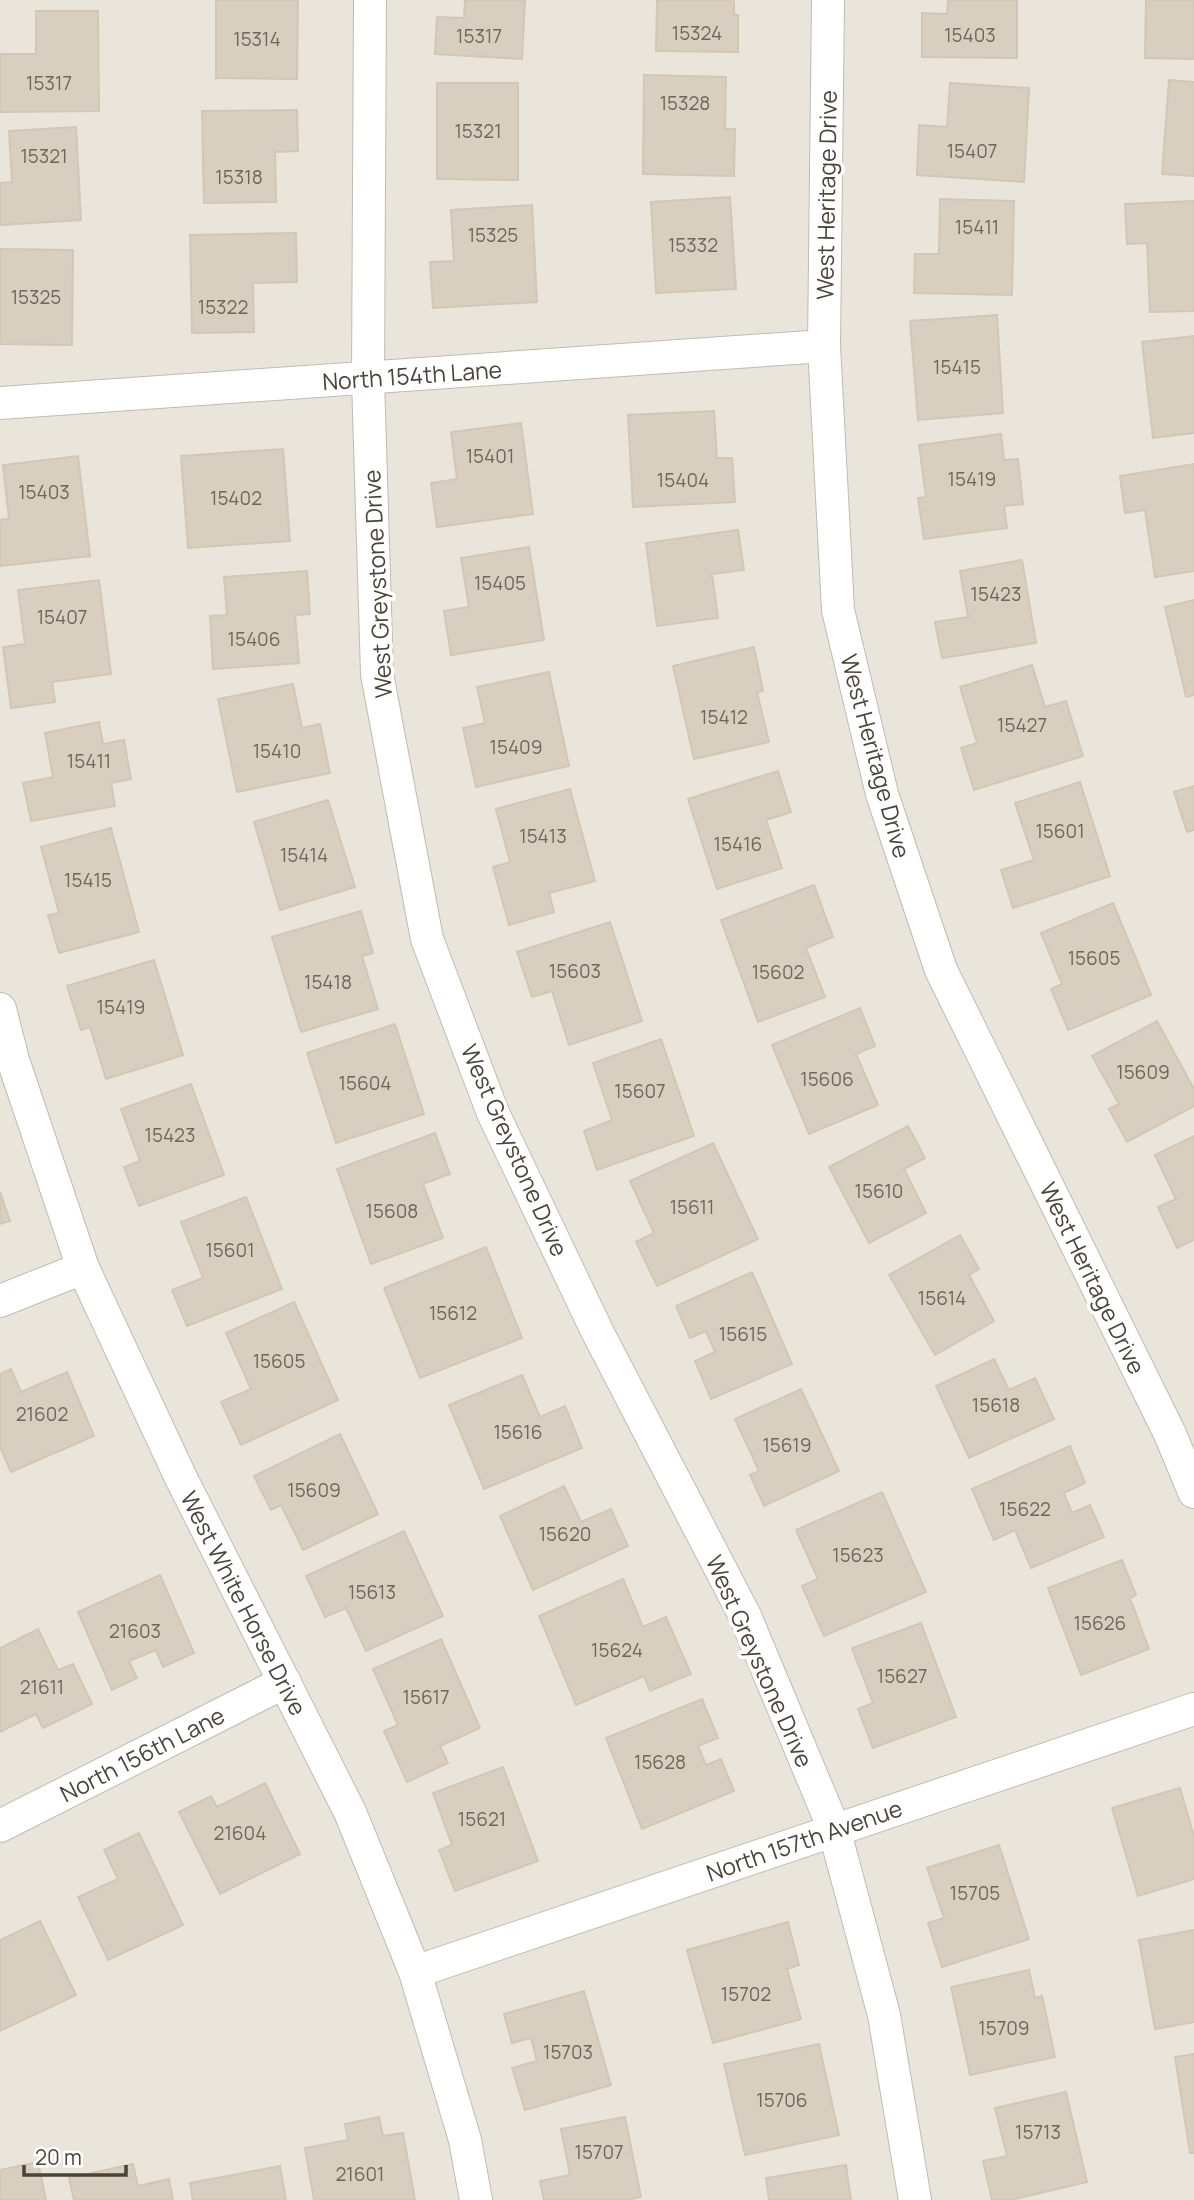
<svg xmlns="http://www.w3.org/2000/svg" width="1194" height="2200" viewBox="0 0 1194 2200" font-family="Manrope,sans-serif">
	<style>
		.residential { fill: #eae5da }
		.building { fill: #d8cfc1; stroke: #d3c7b4; stroke-width: 2 }
		.lines { fill: none; stroke-linecap: round; stroke-linejoin: round }
		.minor-casing { stroke: #c2bbae; stroke-width: 34 }
		.minor { stroke: #fff; stroke-width: 32 }
		.labels { text-anchor: middle; dominant-baseline: central; stroke-width: 7; stroke-linejoin: round; paint-order: stroke }
		.number-label { font-size: 19px; fill: #6e675b }
		.street-label { font-size: 23px; fill: #4b4439; stroke: #fff }
	</style>
	<rect width="100%" height="100%" fill="#f6f3ec"/>
	<path class="residential" d="M0,0H1194V2200H0Z"/>
	<path class="building" d="M216,0H298L297,79L216,78Z
		M465,0H525L522,59L435,54L437,17L464,18Z
		M657,0H734V15H738V52L656,51Z
		M948,0H1017V58L922,57V13L947,14Z
		M1146,0H1194V59L1145,58Z
		M36,11H98L99,111L0,112V54H36Z
		M644,75L726,77L725,129H735L734,176L643,174Z
		M1169,80L1194,82V176L1162,174Z
		M437,83H518V180L437,179Z
		M950,83L1029,88L1024,182L917,175L919,125L947,127Z
		M297,110L298,151L275,152L276,202L204,203L202,111Z
		M76,127L81,220L0,225V183L12,182L9,131Z
		M730,197L736,289L656,293L651,202Z
		M940,199L1014,201L1012,295L914,293L915,254H939Z
		M1194,201V311L1150,312L1147,243L1127,244L1125,204Z
		M532,205L537,302L433,308L430,262L454,261L451,210Z
		M296,233L297,282L253,283L254,332L192,333L190,235Z
		M0,249L73,250L72,345L0,344Z
		M997,315L1003,413L918,420L910,321Z
		M1194,336V433L1153,438L1142,342Z
		M714,411L717,458H732L735,502L633,507L628,415Z
		M521,423L533,514L437,527L431,483L457,479L451,432Z
		M1001,434L1004,460L1018,459L1023,504L1004,506L1007,528L924,539L918,498L926,497L919,445Z
		M283,449L290,541L188,548L181,456Z
		M78,456L90,556L0,566V520L9,519L3,465Z
		M1194,464V571L1155,577L1145,510L1125,513L1120,476Z
		M738,530L744,570L712,574L718,618L657,626L646,543Z
		M529,547L544,640L451,655L444,611L469,607L461,558Z
		M1022,560L1036,643L942,658L935,622L968,617L960,571Z
		M307,571L310,614L295,615L299,663L213,669L210,616L227,615L224,577Z
		M99,580L111,674L52,682L55,702L11,708L3,647L25,644L18,590Z
		M1194,600V695L1186,697L1165,607Z
		M754,647L763,691L757,692L769,742L694,759L673,666Z
		M1032,665L1045,707L1066,701L1083,756L974,790L961,748L977,743L960,687Z
		M549,672L569,766L476,787L463,728L485,723L477,687Z
		M293,684L302,728L320,724L330,773L237,792L218,699Z
		M99,722L103,744L124,740L131,779L111,783L115,806L31,821L23,783L53,777L45,733Z
		M778,771L791,812L766,820L782,868L717,889L688,799Z
		M1080,782L1110,876L1013,908L1001,870L1034,860L1015,803Z
		M1194,786V830L1187,832L1174,792Z
		M570,789L595,881L549,893L554,912L509,925L493,867L510,862L496,809Z
		M328,800L355,887L280,910L254,822Z
		M111,828L139,932L59,953L48,915L59,913L41,847Z
		M814,885L833,937L806,948L825,997L758,1022L721,920Z
		M1113,903L1151,995L1068,1030L1051,989L1062,984L1041,933Z
		M361,911L373,953L362,956L378,1009L301,1032L272,937Z
		M610,922L642,1021L569,1045L552,991L532,997L517,952Z
		M154,960L183,1055L106,1079L90,1027L81,1030L67,986Z
		M860,1008L875,1046L856,1054L878,1105L809,1134L772,1045Z
		M1157,1021L1194,1089V1106L1127,1142L1109,1109L1119,1104L1092,1056Z
		M395,1024L424,1114L336,1143L307,1053Z
		M661,1039L694,1136L597,1170L584,1131L612,1120L593,1063Z
		M191,1084L224,1175L139,1206L124,1167L140,1161L121,1109Z
		M908,1126L925,1158L904,1169L926,1213L869,1243L829,1167Z
		M435,1133L450,1174L423,1184L443,1238L371,1264L337,1169Z
		M1194,1136V1240L1177,1248L1158,1207L1176,1199L1155,1155Z
		M713,1143L758,1239L657,1286L636,1242L654,1233L630,1181Z
		M0,1192L10,1221L0,1224Z
		M246,1197L282,1289L187,1326L172,1290L203,1278L181,1222Z
		M960,1235L979,1269L969,1275L994,1321L935,1355L889,1275Z
		M486,1247L522,1338L420,1378L384,1288Z
		M752,1272L792,1364L711,1399L695,1361L715,1352L706,1331L690,1338L676,1306Z
		M294,1302L338,1400L241,1445L221,1402L251,1389L226,1333Z
		M994,1359L1009,1390L1035,1378L1054,1419L969,1458L936,1386Z
		M11,1369L21,1392L67,1372L94,1436L11,1472L0,1447V1374Z
		M522,1375L540,1417L565,1406L582,1448L484,1489L449,1405Z
		M801,1389L839,1471L764,1506L750,1475L759,1471L735,1419Z
		M340,1434L378,1514L303,1550L281,1505L271,1510L254,1476Z
		M1070,1446L1085,1483L1064,1493L1072,1513L1090,1505L1104,1537L1031,1568L1015,1530L994,1540L972,1489Z
		M564,1486L581,1522L611,1509L628,1546L533,1590L500,1516Z
		M882,1492L926,1592L824,1636L802,1586L818,1579L796,1530Z
		M404,1531L443,1616L366,1651L346,1608L325,1617L306,1576Z
		M1122,1560L1136,1595L1130,1598L1149,1649L1081,1675L1048,1588Z
		M160,1575L194,1653L163,1667L156,1650L129,1661L137,1678L112,1690L78,1612Z
		M623,1579L643,1627L666,1617L691,1674L650,1691L644,1676L576,1705L539,1616Z
		M921,1623L956,1717L873,1748L858,1709L873,1703L852,1648Z
		M38,1629L58,1670L73,1664L92,1704L43,1728L36,1714L0,1732V1648Z
		M441,1639L480,1728L440,1746L448,1763L407,1782L384,1731L398,1725L373,1669Z
		M702,1699L718,1738L698,1746L706,1765L721,1759L734,1791L642,1829L606,1738Z
		M503,1767L538,1861L455,1891L439,1850L452,1845L433,1793Z
		M265,1783L300,1854L220,1894L179,1812L211,1796L217,1807Z
		M1180,1788L1194,1836V1879L1138,1896L1112,1808Z
		M139,1833L183,1925L108,1960L78,1897L118,1879L104,1850Z
		M999,1845L1029,1939L942,1967L928,1923L944,1918L927,1868Z
		M40,1921L76,1995L0,2031V1940Z
		M788,1922L799,1965L787,1969L801,2019L713,2043L687,1950Z
		M1194,1930V2022L1155,2029L1139,1940Z
		M1029,1970L1035,1998L1042,1996L1055,2057L970,2075L951,1987Z
		M584,1991L611,2085L525,2110L512,2068L537,2061L531,2038L512,2043L504,2014Z
		M819,2044L839,2135L745,2155L724,2064Z
		M1194,2054V2153H1190L1175,2057Z
		M1066,2092L1087,2182L1011,2200H992L983,2161L1007,2156L995,2108Z
		M379,2117L383,2136L403,2133L415,2200H314L305,2148L348,2140L345,2124Z
		M625,2117L641,2197L626,2200H544L540,2181L570,2175L561,2129Z
		M38,2162L46,2200H0V2170Z
		M133,2164L138,2186L169,2179L173,2200H74L69,2178Z
		M846,2165L851,2200H769L766,2178Z
		M280,2166L286,2200H193L190,2183Z"/>
	<g class="lines">
		<g class="minor-casing">
			<path id="minor" d="M370,0L368,379L377,674L427,939L493,1113L597,1331L745,1616L834,1829L884,2015L915,2200
				M828,0L824,346L838,610L882,794L941,970L1170,1434L1194,1492
				M0,403L824,346
				M0,1009L13,1060L83,1268L181,1478L350,1812L415,1972L465,2140L476,2200
				M0,1301L83,1268
				M0,1826L285,1682
				M415,1972L1194,1709"/>
		</g>
		<use href="#minor" class="minor"/>
	</g>
	<g class="labels">
		<g class="number-label">
			<text x="697" y="33">15324</text>
			<text x="970" y="35">15403</text>
			<text x="479" y="36">15317</text>
			<text x="257" y="39">15314</text>
			<text x="49" y="83">15317</text>
			<text x="685" y="103">15328</text>
			<text x="478" y="131">15321</text>
			<text x="972" y="151">15407</text>
			<text x="44" y="156">15321</text>
			<text x="239" y="177">15318</text>
			<text x="977" y="227">15411</text>
			<text x="493" y="235">15325</text>
			<text x="693" y="245">15332</text>
			<text x="36" y="297">15325</text>
			<text x="223" y="307">15322</text>
			<text x="957" y="367">15415</text>
			<text x="490" y="456">15401</text>
			<text x="972" y="479">15419</text>
			<text x="683" y="480">15404</text>
			<text x="44" y="492">15403</text>
			<text x="236" y="498">15402</text>
			<text x="500" y="583">15405</text>
			<text x="996" y="594">15423</text>
			<text x="62" y="617">15407</text>
			<text x="254" y="639">15406</text>
			<text x="724" y="717">15412</text>
			<text x="1022" y="725">15427</text>
			<text x="516" y="747">15409</text>
			<text x="277" y="751">15410</text>
			<text x="89" y="761">15411</text>
			<text x="1060" y="831">15601</text>
			<text x="543" y="836">15413</text>
			<text x="738" y="844">15416</text>
			<text x="304" y="855">15414</text>
			<text x="88" y="880">15415</text>
			<text x="1094" y="958">15605</text>
			<text x="575" y="971">15603</text>
			<text x="778" y="972">15602</text>
			<text x="328" y="982">15418</text>
			<text x="121" y="1007">15419</text>
			<text x="1143" y="1072">15609</text>
			<text x="827" y="1079">15606</text>
			<text x="365" y="1083">15604</text>
			<text x="640" y="1091">15607</text>
			<text x="170" y="1135">15423</text>
			<text x="879" y="1191">15610</text>
			<text x="692" y="1207">15611</text>
			<text x="392" y="1211">15608</text>
			<text x="230" y="1250">15601</text>
			<text x="942" y="1298">15614</text>
			<text x="453" y="1313">15612</text>
			<text x="743" y="1334">15615</text>
			<text x="279" y="1361">15605</text>
			<text x="996" y="1405">15618</text>
			<text x="42" y="1414">21602</text>
			<text x="518" y="1432">15616</text>
			<text x="787" y="1445">15619</text>
			<text x="314" y="1490">15609</text>
			<text x="1025" y="1509">15622</text>
			<text x="565" y="1534">15620</text>
			<text x="858" y="1555">15623</text>
			<text x="372" y="1592">15613</text>
			<text x="1100" y="1623">15626</text>
			<text x="135" y="1631">21603</text>
			<text x="617" y="1650">15624</text>
			<text x="902" y="1676">15627</text>
			<text x="42" y="1687">21611</text>
			<text x="426" y="1697">15617</text>
			<text x="660" y="1762">15628</text>
			<text x="482" y="1819">15621</text>
			<text x="240" y="1833">21604</text>
			<text x="975" y="1893">15705</text>
			<text x="746" y="1994">15702</text>
			<text x="1004" y="2028">15709</text>
			<text x="568" y="2052">15703</text>
			<text x="782" y="2100">15706</text>
			<text x="1038" y="2132">15713</text>
			<text x="599" y="2152">15707</text>
			<text x="360" y="2174">21601</text>
		</g>
		<g class="street-label">
			<text transform="translate(826 195) rotate(-89)">West Heritage Drive</text>
			<text transform="translate(412 375) rotate(-4)">North 154th Lane</text>
			<text transform="translate(377 584) rotate(-93)">West Greystone Drive</text>
			<text transform="translate(876 756) rotate(75)">West Heritage Drive</text>
			<text transform="translate(515 1150) rotate(66)">West Greystone Drive</text>
			<text transform="translate(1093 1278) rotate(64)">West Heritage Drive</text>
			<text transform="translate(244 1603) rotate(63)">West White Horse Drive</text>
			<text transform="translate(760 1661) rotate(66)">West Greystone Drive</text>
			<text transform="translate(142 1754) rotate(-27)">North 156th Lane</text>
			<text transform="translate(804 1840) rotate(-19)">North 157th Avenue</text>
		</g>
	</g>
	<path d="M24 2165v10h102v-10" fill="none" stroke="#4b4439" stroke-width="3.5"/>
	<text x="35" y="2165" font-size="21" fill="#4b4439" stroke="#ffffff" stroke-width="5" paint-order="stroke">20 m</text>
</svg>
